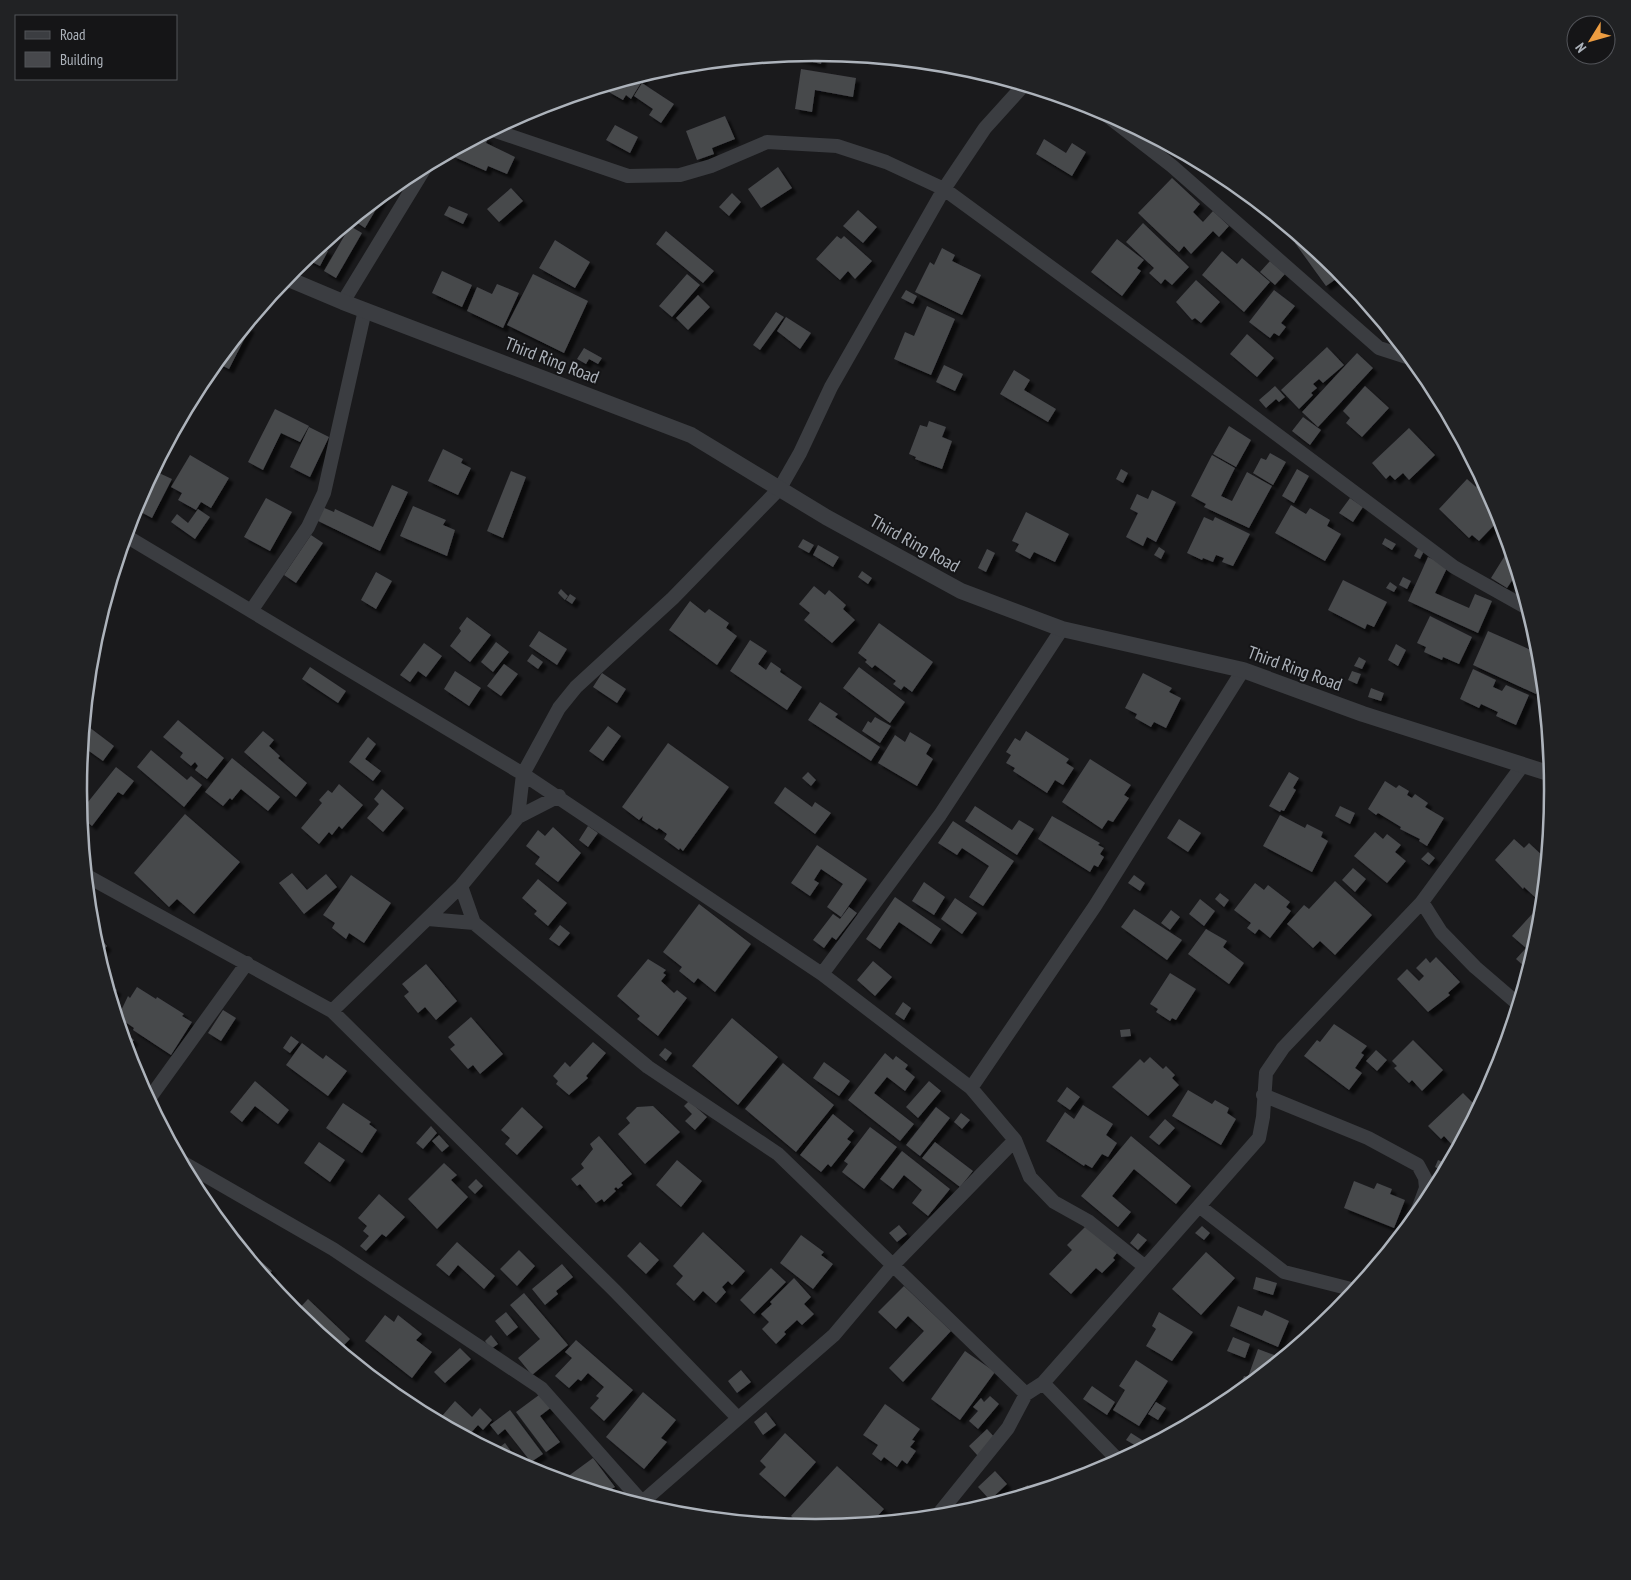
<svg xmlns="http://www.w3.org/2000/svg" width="1631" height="1580" viewBox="0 0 1631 1580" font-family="'PT Sans Narrow',sans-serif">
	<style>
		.building { fill: #47484c; filter: url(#shadow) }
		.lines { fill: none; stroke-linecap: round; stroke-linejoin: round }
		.minor { stroke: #3b3d41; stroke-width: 14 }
		.tertiary { stroke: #3b3d41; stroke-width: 16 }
		.labels { text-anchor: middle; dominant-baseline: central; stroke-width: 4; stroke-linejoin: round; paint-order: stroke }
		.street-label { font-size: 18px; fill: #adb3bb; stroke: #151517 }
		.rim { fill: none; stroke: #adb3bb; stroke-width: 2.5 }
	</style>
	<defs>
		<filter id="shadow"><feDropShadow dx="4.5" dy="4.5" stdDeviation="1" flood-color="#0009"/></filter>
	</defs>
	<rect width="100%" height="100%" fill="#1a1a1c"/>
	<path class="building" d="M816,53H823L821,64L796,58L797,54Z
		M801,69L856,78L853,97L815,90L812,112L795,109Z
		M640,76L644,78L631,99L626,95L623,100L607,91L611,85Z
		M642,83L674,104L661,123L649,115L653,109L634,96Z
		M725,116L735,139L712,148L714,154L697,160L686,131Z
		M615,125L638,137L630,153L606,140Z
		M483,136L488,138L486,143L515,157L507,174L488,166L486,171L452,156L454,151Z
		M1044,139L1066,153L1072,143L1086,152L1072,176L1036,154Z
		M778,167L792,188L761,208L748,189Z
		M1172,178L1200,204L1193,212L1203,222L1213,211L1229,226L1219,237L1213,231L1191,254L1184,246L1179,252L1138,213Z
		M511,188L523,201L499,222L487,209Z
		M732,193L741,202L729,216L719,207Z
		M385,194L365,228L353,220Z
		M449,206L468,214L463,224L444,215Z
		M858,210L877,227L863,243L843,226Z
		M1143,223L1189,267L1172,285L1165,279L1161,284L1149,273L1154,268L1126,242Z
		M350,226L362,233L336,278L324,271Z
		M666,231L714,271L703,283L656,244Z
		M837,236L841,239L844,236L872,261L855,279L848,271L840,280L816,259Z
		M1117,239L1144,260L1137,268L1141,271L1122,296L1091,272Z
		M1301,239L1337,269L1342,275L1326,286L1295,243Z
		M555,240L590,262L575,288L539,268Z
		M320,247L328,251L320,266L306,259Z
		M942,248L955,255L952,261L981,275L962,315L915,292L930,262L934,265Z
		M1222,251L1237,264L1242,258L1270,282L1244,312L1202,275Z
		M1270,261L1285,274L1275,285L1260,272Z
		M442,271L472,285L462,307L432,293Z
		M533,274L588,301L564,353L507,325Z
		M687,274L700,285L672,317L659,306Z
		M1196,280L1220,302L1201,323L1195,318L1192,320L1176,302Z
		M497,284L519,293L503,328L467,311L477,287L492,294Z
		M906,290L917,296L913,304L901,298Z
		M1274,290L1295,306L1281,323L1286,327L1279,336L1274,333L1270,338L1249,322Z
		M698,295L710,307L688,330L676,318Z
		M927,306L955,319L931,375L894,359L905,332L914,336Z
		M776,312L784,317L760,350L753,345Z
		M786,317L811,333L800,349L777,331Z
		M247,326L250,328L229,369L217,363Z
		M1247,334L1274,358L1257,377L1230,354Z
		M1327,347L1344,365L1323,383L1319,379L1313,384L1317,388L1311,393L1313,395L1299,409L1281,390Z
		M584,348L602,358L598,364L589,359L586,364L577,359Z
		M1357,353L1373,368L1318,427L1302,412Z
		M944,365L963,374L955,391L936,382Z
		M1014,370L1030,380L1024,390L1056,409L1048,422L1000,394Z
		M1275,386L1285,397L1279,402L1276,399L1266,408L1259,400Z
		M1365,386L1389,408L1362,437L1346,423L1350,418L1343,411Z
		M275,409L309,426L300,442L281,433L263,470L248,462Z
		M1303,417L1321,430L1310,445L1292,431Z
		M929,421L946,427L942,437L952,441L942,469L915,459L916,457L909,454L920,425L927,427Z
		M1229,426L1251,440L1236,467L1213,454Z
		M309,427L329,437L310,477L290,467Z
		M1409,428L1435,455L1409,480L1403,473L1395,480L1390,475L1386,479L1372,463Z
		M443,449L463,459L461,463L471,468L458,495L428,481Z
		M1270,453L1286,462L1273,485L1253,473L1261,458L1266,460Z
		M190,455L229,478L211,508L201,502L196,510L178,500L182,493L171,487Z
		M1212,455L1235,468L1221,496L1232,501L1247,472L1272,486L1249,528L1204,507L1206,504L1191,496Z
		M1121,469L1128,473L1123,483L1116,479Z
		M1297,469L1309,476L1294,503L1282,496Z
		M511,471L526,477L503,538L487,531Z
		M159,473L172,479L152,518L139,511Z
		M1467,479L1476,487L1479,483L1489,492L1498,511L1493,516L1498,521L1479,541L1472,535L1469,538L1439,509Z
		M392,485L408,492L380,551L316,520L322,507L334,512L335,509L373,527Z
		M1152,490L1176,502L1156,542L1147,537L1143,546L1126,537L1138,513L1130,509L1137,494L1148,499Z
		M266,498L292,512L270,551L244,537Z
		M1350,498L1363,507L1353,522L1339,513Z
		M1291,505L1306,514L1310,508L1330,520L1327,526L1341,534L1325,561L1275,533Z
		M413,506L446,520L443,525L455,530L447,556L400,536Z
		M198,509L210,517L195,539L171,522L177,514L188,523Z
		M1026,512L1069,534L1055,562L1034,552L1030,559L1015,551L1019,544L1012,541Z
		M1204,517L1213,521L1215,517L1250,534L1233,566L1222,562L1224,558L1216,555L1213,562L1203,558L1202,560L1187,553Z
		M311,535L323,543L296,583L284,575Z
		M1385,538L1396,544L1392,550L1382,544Z
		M803,539L814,545L809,553L798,547Z
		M818,545L839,557L833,567L813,555Z
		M1159,547L1165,551L1161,559L1154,555Z
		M1418,548L1424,551L1420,559L1414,556Z
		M987,549L995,553L986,572L978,568Z
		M1509,549L1517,573L1507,588L1491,578Z
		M1428,557L1448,566L1435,593L1469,608L1475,594L1492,601L1478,633L1408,601Z
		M862,571L872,578L868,584L858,577Z
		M376,572L392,581L376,609L361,600Z
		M1403,577L1411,581L1407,589L1399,585Z
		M1343,580L1387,602L1374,627L1367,624L1365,629L1328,610Z
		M1390,582L1397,587L1394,592L1386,588Z
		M814,586L825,595L829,590L846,605L843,609L855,620L832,643L804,620L810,613L799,604Z
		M561,589L568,596L565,600L558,593Z
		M570,594L576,598L572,604L566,600Z
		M690,601L705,613L709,609L729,623L726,628L737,636L717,665L669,630Z
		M1430,616L1472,637L1459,664L1443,657L1442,660L1424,652L1426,647L1417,643Z
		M467,617L491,635L470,662L450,646L461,631L459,628Z
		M879,623L933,662L912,692L904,686L901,690L893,684L896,681L875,665L872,668L865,662L867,660L858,653Z
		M539,631L567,649L557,665L529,646Z
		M1488,631L1540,654L1542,681L1536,694L1473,665Z
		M750,640L767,651L758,664L766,670L771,662L781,669L780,672L802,687L787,710L730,671Z
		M496,642L509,652L493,672L481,662Z
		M424,643L442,656L426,677L418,671L410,682L400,675Z
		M1396,644L1406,650L1398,666L1388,660Z
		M532,654L543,662L538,669L527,661Z
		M1359,657L1366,661L1362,669L1354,666Z
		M504,664L518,674L501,696L487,686Z
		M310,667L346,691L338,703L302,679Z
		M859,667L905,702L890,723L843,688Z
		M1473,669L1496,680L1493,687L1502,691L1506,685L1529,695L1516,725L1496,716L1498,712L1481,704L1479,708L1460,699Z
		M455,671L481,688L469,706L444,689Z
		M1352,671L1361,674L1357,684L1348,680Z
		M602,673L626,689L617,703L593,687Z
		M1143,673L1172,688L1169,692L1181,698L1166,728L1154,722L1151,727L1135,718L1137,714L1125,708Z
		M1371,688L1384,693L1381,701L1368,697Z
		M820,702L838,714L835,717L880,747L871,761L808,720Z
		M875,717L891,726L880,743L862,731L868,721L871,723Z
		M178,720L224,758L207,779L195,770L198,766L195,762L191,766L180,757L183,753L163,737Z
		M85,724L114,746L103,761L82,746Z
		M608,726L621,736L603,761L589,751Z
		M263,731L274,740L269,746L280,756L278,758L307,783L296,797L244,752Z
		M1026,731L1069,759L1066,763L1074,768L1063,785L1055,780L1047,793L1013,771L1015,768L1006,763L1011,755L1006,752L1015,738L1020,741Z
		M910,732L931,745L926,754L933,759L917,786L878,763L895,735L905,742Z
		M368,737L376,744L365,759L381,771L373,781L349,762Z
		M668,743L729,787L683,851L680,848L679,850L664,839L667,834L659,828L657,830L642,820L643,816L639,820L622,807Z
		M151,750L187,780L191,776L202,785L184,807L137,767Z
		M232,758L280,797L268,811L241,789L232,800L230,798L223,806L205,792Z
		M1090,759L1131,785L1124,795L1129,798L1113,822L1108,820L1102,829L1062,802Z
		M116,767L134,781L123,795L118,792L92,826L81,817L80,812Z
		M808,772L816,780L811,786L802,778Z
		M1289,772L1299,778L1293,788L1296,790L1284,811L1281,810L1280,812L1269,806Z
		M1385,781L1396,788L1399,785L1409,791L1407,795L1412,798L1415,794L1428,803L1425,807L1444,818L1427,846L1419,841L1420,839L1400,829L1401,827L1378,813L1376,815L1368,809Z
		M339,784L363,805L342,829L339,826L332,835L329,832L319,844L301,828L322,803L319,800L328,790L332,793Z
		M785,787L812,807L815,802L831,813L815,834L774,803Z
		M382,789L404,808L383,832L367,818L379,804L374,799Z
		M975,806L1012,830L1019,820L1034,829L1017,855L965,821Z
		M1340,806L1355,813L1350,824L1335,816Z
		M185,814L240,862L194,914L177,899L169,907L134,873Z
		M1280,815L1305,828L1307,824L1323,832L1321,837L1328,841L1312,872L1263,846Z
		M1052,816L1100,843L1098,845L1104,848L1100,854L1104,857L1098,867L1094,865L1090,872L1038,839Z
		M1179,819L1201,833L1188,852L1167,838Z
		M953,821L1014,861L983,906L969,897L989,866L962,848L957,855L938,843Z
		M588,826L598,833L588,847L579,840Z
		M553,827L581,853L558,882L535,864L540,857L526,846L538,830L545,836Z
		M1375,832L1383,839L1387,834L1401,845L1395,852L1406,861L1387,883L1354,856Z
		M1514,839L1524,848L1529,843L1546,859L1543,895L1538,900L1524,887L1523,889L1495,860Z
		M817,845L867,879L841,917L827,907L843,884L821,869L814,880L819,883L810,896L791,883Z
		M1428,852L1435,858L1429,865L1421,859Z
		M1353,868L1366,879L1355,892L1342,880Z
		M292,873L307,890L326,874L337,887L304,914L279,883Z
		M351,875L391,903L364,943L349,933L346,939L332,928L335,923L323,915Z
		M1134,875L1145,883L1140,891L1128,883Z
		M538,879L567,903L548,926L534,914L537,911L522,898Z
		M1335,881L1372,915L1335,955L1320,941L1313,948L1287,924L1304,905L1309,909Z
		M924,882L945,897L934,915L912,901Z
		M1255,883L1264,890L1268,885L1290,902L1286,907L1291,911L1270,938L1259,929L1255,934L1247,928L1251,923L1234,910Z
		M1220,893L1229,900L1224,907L1215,899Z
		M895,897L941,929L931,944L899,922L880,949L866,939Z
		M955,898L977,913L962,934L941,919Z
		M1200,899L1215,911L1204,926L1189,914Z
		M699,904L751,944L715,992L698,978L694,983L679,971L682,967L663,952Z
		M849,907L857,913L836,940L832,937L824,948L813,940L833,914L840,919Z
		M1134,909L1182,940L1167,960L1121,927Z
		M1171,910L1180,917L1170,930L1161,923Z
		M1533,913L1540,920L1539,934L1531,961L1525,967L1516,959L1526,948L1512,936Z
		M560,925L570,933L559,946L549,939Z
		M92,929L107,946L99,955L92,934Z
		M1206,929L1227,941L1223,947L1244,963L1229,984L1188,954Z
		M1436,957L1460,982L1448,993L1450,995L1428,1012L1397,979L1407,969L1419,981L1424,976L1416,968L1426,958L1430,963Z
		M648,959L666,970L663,973L666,975L661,981L674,993L677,990L687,998L658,1036L637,1019L640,1016L617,996Z
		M873,961L892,977L875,996L857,980Z
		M426,964L457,1001L436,1020L425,1007L418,1013L404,996L409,992L402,984Z
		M1170,973L1196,989L1176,1020L1172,1018L1170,1021L1156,1012L1158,1009L1150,1004Z
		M107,983L117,990L112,998L110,993Z
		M137,987L156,999L157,997L184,1014L182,1016L192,1022L171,1055L133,1030L134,1028L118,1017L128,996L130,998Z
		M903,1002L911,1008L904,1020L895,1014Z
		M223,1010L236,1018L221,1041L208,1033Z
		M471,1017L503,1054L480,1074L473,1065L468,1069L450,1049L455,1045L448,1037Z
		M732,1018L778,1057L738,1105L692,1066Z
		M1334,1024L1367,1046L1361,1053L1364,1055L1355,1068L1362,1073L1349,1090L1304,1056L1317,1040L1320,1042Z
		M1130,1029L1131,1036L1121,1037L1120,1030Z
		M122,1031L134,1040L127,1049L123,1035Z
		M291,1036L299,1042L290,1053L283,1048Z
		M1413,1040L1443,1070L1422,1091L1412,1080L1409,1083L1394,1068L1397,1066L1392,1061Z
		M593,1042L606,1053L586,1076L588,1078L569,1095L556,1084L558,1081L553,1076L565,1062L570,1067Z
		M302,1043L323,1059L326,1055L347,1071L328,1096L286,1065Z
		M665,1048L672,1053L666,1061L659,1055Z
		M1376,1050L1387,1060L1377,1071L1366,1061Z
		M885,1053L893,1060L896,1056L908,1065L905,1069L915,1077L905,1091L887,1077L874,1093L914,1124L900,1141L848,1100Z
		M1150,1057L1163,1069L1166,1066L1175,1075L1172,1078L1179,1085L1148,1116L1112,1087L1140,1059L1144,1063Z
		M824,1062L850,1081L839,1096L813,1078Z
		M783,1063L834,1105L796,1152L745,1109Z
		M255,1081L289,1110L278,1124L255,1106L242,1122L230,1112Z
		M929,1081L941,1091L918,1118L906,1107Z
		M1067,1087L1080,1097L1070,1110L1057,1101Z
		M1188,1090L1212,1104L1215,1100L1229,1108L1227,1113L1236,1119L1221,1145L1172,1116Z
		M1463,1093L1478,1108L1456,1149L1444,1136L1441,1139L1428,1126Z
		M689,1101L707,1117L695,1130L685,1121L692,1114L684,1106Z
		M343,1103L371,1122L369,1124L377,1130L362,1153L326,1128Z
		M1083,1105L1113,1124L1106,1135L1117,1143L1108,1157L1102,1154L1092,1168L1085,1164L1084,1166L1046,1141L1065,1112L1074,1119Z
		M653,1106L680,1132L645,1164L618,1134L630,1123L626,1118L637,1107Z
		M522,1107L543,1127L517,1155L505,1144L510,1138L501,1130Z
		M936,1107L950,1118L920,1156L906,1145Z
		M961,1113L970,1120L962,1129L954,1122Z
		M833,1114L854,1131L847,1139L851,1142L831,1167L828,1164L821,1172L800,1155Z
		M1165,1119L1175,1128L1159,1145L1149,1137Z
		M431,1126L437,1133L423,1149L416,1143Z
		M870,1127L897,1147L864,1189L842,1172L848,1164L844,1161Z
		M439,1135L449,1146L442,1152L432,1141Z
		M599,1136L632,1174L621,1183L623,1185L618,1189L616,1187L614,1189L616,1191L604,1202L602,1199L596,1203L580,1184L577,1186L571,1179L584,1168L581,1164L593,1149L590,1144Z
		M1131,1136L1191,1186L1176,1204L1134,1169L1112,1196L1131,1212L1118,1227L1081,1196Z
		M319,1142L345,1160L330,1182L304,1163Z
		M935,1142L973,1171L960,1187L922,1158Z
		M902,1151L950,1189L928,1216L912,1203L922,1190L904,1175L893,1189L880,1179Z
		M677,1160L702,1181L681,1207L656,1185Z
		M1438,1160L1448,1164L1444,1172L1435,1167Z
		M444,1163L457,1175L451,1180L468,1197L437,1229L408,1199Z
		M476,1179L483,1186L475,1194L468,1187Z
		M1354,1181L1374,1189L1377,1183L1392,1189L1390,1194L1405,1200L1394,1228L1344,1208Z
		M379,1194L405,1217L386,1237L382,1234L366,1251L360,1246L369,1236L363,1231L367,1226L358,1218Z
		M1088,1224L1117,1253L1113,1258L1115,1260L1102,1273L1096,1268L1071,1294L1049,1274L1072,1250L1067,1245Z
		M899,1225L907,1234L897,1242L889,1233Z
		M1202,1226L1210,1233L1204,1240L1195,1233Z
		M703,1232L745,1271L732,1285L728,1281L722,1287L726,1292L716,1303L703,1291L694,1301L676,1284L683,1276L673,1266Z
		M1138,1233L1147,1240L1138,1250L1130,1243Z
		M801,1235L824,1252L821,1255L833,1264L813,1289L780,1263Z
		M457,1242L495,1276L484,1289L458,1265L449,1276L436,1265Z
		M640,1242L659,1260L646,1274L627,1256Z
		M248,1250L272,1271L266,1278L246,1253Z
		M519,1250L535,1266L517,1286L500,1269Z
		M1206,1252L1235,1278L1201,1315L1172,1289Z
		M562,1264L573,1277L556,1291L558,1294L545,1305L532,1289Z
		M771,1268L786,1282L754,1314L740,1300Z
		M1256,1277L1277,1283L1273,1295L1253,1289Z
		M794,1278L811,1297L804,1304L814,1314L802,1325L797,1320L784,1332L786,1334L776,1344L762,1329L769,1322L761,1314L772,1304L770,1302Z
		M904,1286L951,1331L903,1382L889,1368L924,1331L908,1316L896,1329L878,1312Z
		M524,1293L568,1345L532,1375L518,1358L540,1339L510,1305Z
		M308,1299L350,1339L340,1349L295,1313Z
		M1238,1306L1262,1316L1265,1310L1289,1321L1278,1347L1230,1326Z
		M506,1312L518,1327L507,1336L495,1321Z
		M1159,1312L1193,1332L1172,1361L1146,1346L1156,1329L1152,1326Z
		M385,1315L394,1322L398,1315L422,1334L416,1340L432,1352L412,1378L365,1341Z
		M491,1335L498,1344L491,1349L485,1341Z
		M1233,1337L1250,1344L1245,1358L1227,1351Z
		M576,1340L633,1390L604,1421L590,1408L599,1398L596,1396L604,1387L588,1373L581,1381L578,1379L569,1388L555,1376L572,1358L565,1352Z
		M460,1348L471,1359L445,1383L434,1372Z
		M1258,1349L1277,1356L1275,1363L1242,1389L1239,1388L1244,1376L1248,1377Z
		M965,1351L995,1372L960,1420L931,1399Z
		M1136,1360L1168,1381L1139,1426L1113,1410L1125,1390L1119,1386Z
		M741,1370L751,1382L737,1393L728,1381Z
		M1092,1386L1115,1402L1107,1415L1083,1399Z
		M543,1392L553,1406L540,1416L560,1442L546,1452L516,1412Z
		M643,1392L676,1420L661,1438L667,1442L644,1469L606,1437Z
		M990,1396L999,1404L978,1429L969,1421L978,1411L973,1407L981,1398L984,1402Z
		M411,1397L422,1412L405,1402Z
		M455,1401L472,1417L480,1408L492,1420L483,1430L478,1425L468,1436L459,1431L442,1416Z
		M1156,1402L1166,1408L1158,1420L1148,1414Z
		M885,1404L920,1429L912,1440L915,1441L910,1447L916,1451L907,1464L902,1460L897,1467L884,1457L881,1461L872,1454L878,1445L863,1435Z
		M510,1410L543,1454L531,1462L505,1429L498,1435L490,1425Z
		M766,1412L776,1425L763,1435L754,1422Z
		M987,1429L996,1439L978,1456L969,1446Z
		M785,1433L816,1462L785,1497L759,1474L766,1467L760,1461Z
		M1131,1433L1142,1440L1138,1447L1126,1440Z
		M505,1443L520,1464L495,1451Z
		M593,1458L615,1487L605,1493L563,1480Z
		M837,1466L884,1509L872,1522L815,1527L802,1526L791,1516Z
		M995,1471L1007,1484L990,1500L978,1487Z
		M1028,1485L1031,1491L1000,1501V1500Z"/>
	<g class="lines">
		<path class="minor" d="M1101,111L1172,166L1379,348L1410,358
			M493,130L628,176L680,175L711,166L767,142L837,146L886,162L944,189L1179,361L1454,567L1527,608
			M343,302L426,166
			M126,536L523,774L822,974L971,1088L1015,1140L1030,1177L1054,1202L1088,1221L1144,1266
			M251,611L308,527L324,493L365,310
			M518,817L559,796
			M87,876L332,1011L461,886L518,817L523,774L559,708L576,687L673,598L780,488L800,453L831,387L944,189L985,128L1023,86
			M461,886L474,923
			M1422,902L1441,932L1475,967L1518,1004
			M428,919L474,923L648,1067L778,1154L1026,1394
			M822,974L940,815L1062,629
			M332,1011L615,1291L738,1418
			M971,1088L1095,906L1243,670
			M1263,1095L1368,1138L1418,1165L1425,1178L1426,1188L1416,1215
			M149,1099L247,963
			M182,1162L333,1249L541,1388L642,1502
			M1199,1206L1284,1272L1355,1290
			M1043,1383L1118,1460
			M640,1504L834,1335L893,1265L1015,1140
			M937,1516L1008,1428L1026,1394L1043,1383L1259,1138L1263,1117L1266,1073L1283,1048L1422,902L1522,766"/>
		<path class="tertiary" d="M286,278L343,302L691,435L826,517L961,591L1062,629L1243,670L1363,714L1551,774"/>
	</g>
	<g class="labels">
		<g class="street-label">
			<text transform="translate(552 360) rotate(21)">Third Ring Road</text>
			<text transform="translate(915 543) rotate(29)">Third Ring Road</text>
			<text transform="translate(1295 668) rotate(20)">Third Ring Road</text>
		</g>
	</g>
	<path d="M0 0H1631V1580H0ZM815 61H816A728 728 0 0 1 1544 789V791A728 728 0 0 1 816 1519H815A728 728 0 0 1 87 791V789A728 728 0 0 1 815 61Z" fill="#212224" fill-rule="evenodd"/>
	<path class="rim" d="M815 61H816A728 728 0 0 1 1544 789V791A728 728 0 0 1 816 1519H815A728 728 0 0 1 87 791V789A728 728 0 0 1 815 61Z"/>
	<rect x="15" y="15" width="162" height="65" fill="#151517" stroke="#525459"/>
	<rect x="25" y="31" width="25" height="8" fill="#3b3d41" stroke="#525459"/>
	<text x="60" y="40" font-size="15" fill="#adb3bb">Road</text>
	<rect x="25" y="52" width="25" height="15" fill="#47484c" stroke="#525459"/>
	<text x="60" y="65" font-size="15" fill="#adb3bb">Building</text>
	<g transform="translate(1591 40) rotate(233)"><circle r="24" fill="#151517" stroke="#525459"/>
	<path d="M0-4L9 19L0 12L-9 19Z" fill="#ec9c41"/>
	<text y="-8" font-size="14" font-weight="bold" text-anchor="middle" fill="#adb3bb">N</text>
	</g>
</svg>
